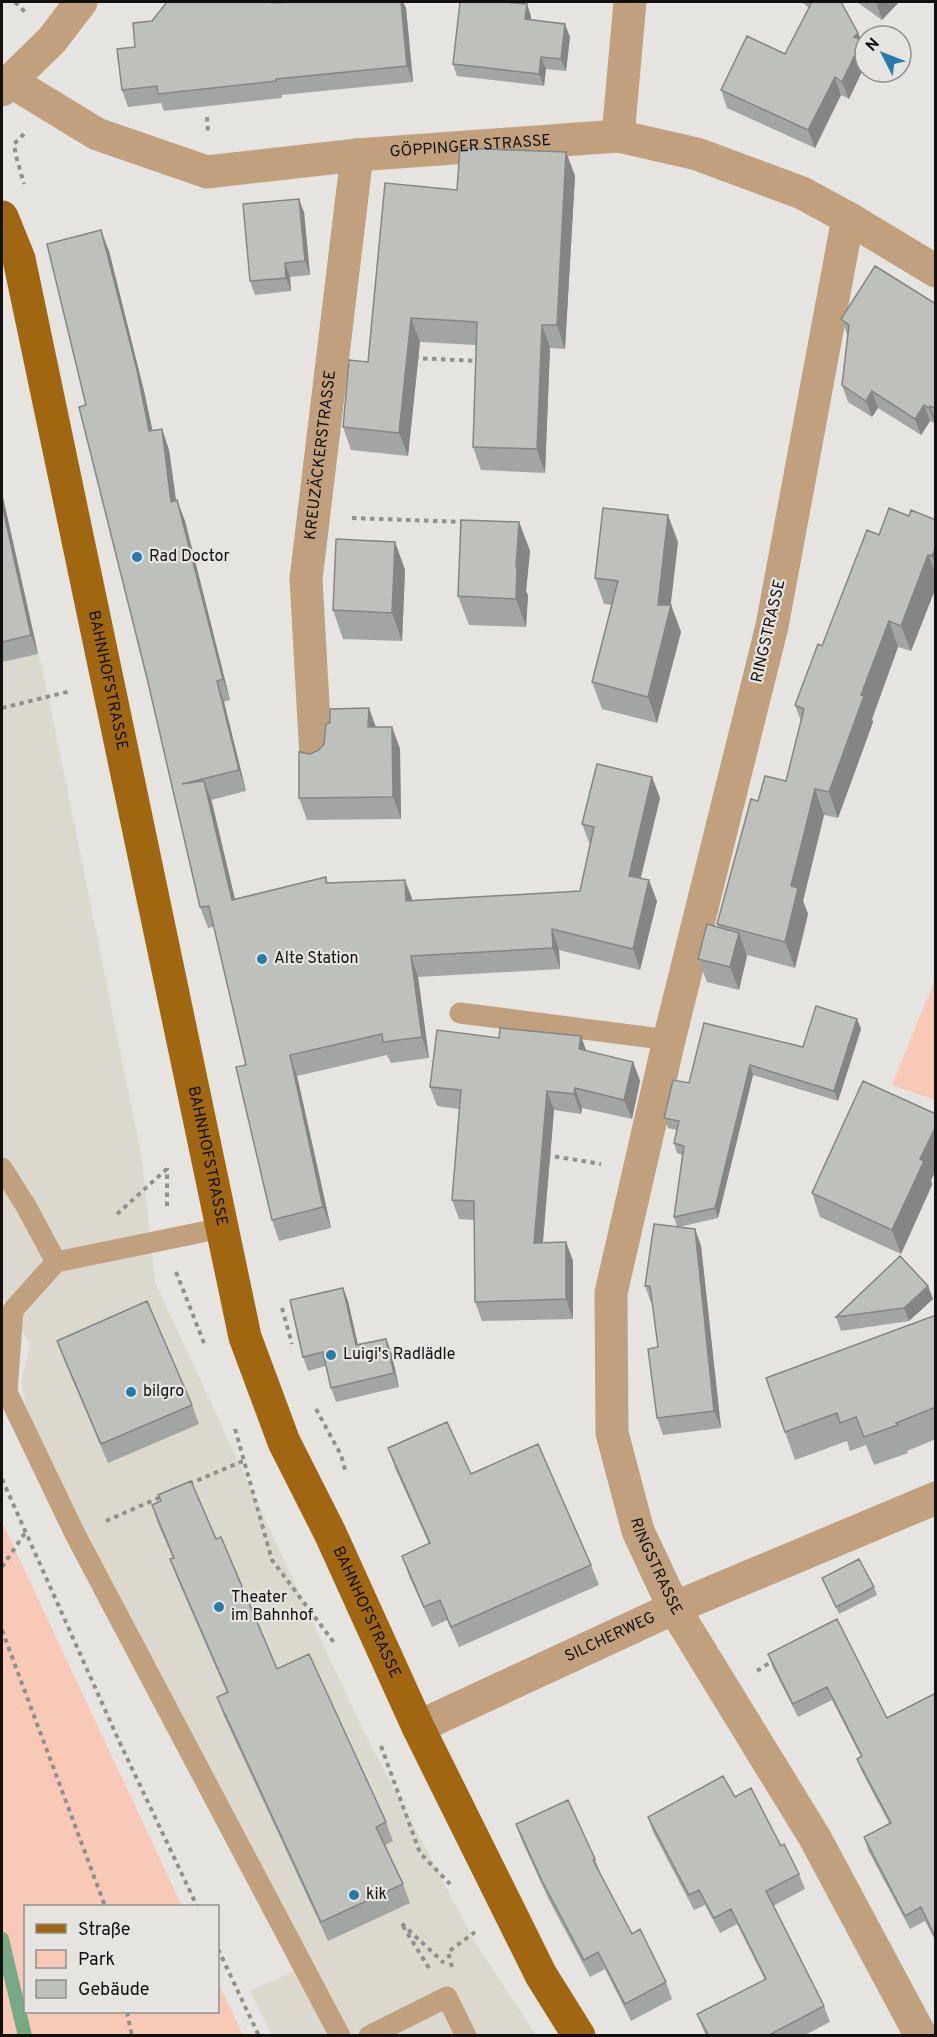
<svg xmlns="http://www.w3.org/2000/svg" width="937" height="2037" viewBox="0 0 937 2037" font-family="Overpass,sans-serif">
	<style>
		.built { fill: #dbd9cd }
		.green { fill: #f8c9b7 }
		.lines { fill: none; stroke-linecap: round; stroke-linejoin: round }
		.stream { stroke: #76aa85; stroke-width: 14 }
		.path { stroke: #91908d; stroke-width: 4; stroke-dasharray: 4.5 4.5; stroke-linecap: butt }
		.service { stroke: #c1a17d; stroke-width: 21 }
		.minor { stroke: #c1a17d; stroke-width: 33 }
		.primary { stroke: #a06610; stroke-width: 33 }
		.wall { fill: #a3a5a2 }
		.shaded-wall { fill: #858684 }
		.building { fill: #bec0bc; stroke: #858684; stroke-width: 1.5 }
		.poi-dot { fill: #247cab; stroke: #e5e4e0; stroke-width: 2 }
		.labels { text-anchor: middle; dominant-baseline: central; stroke-width: 4.5; stroke-linejoin: round; paint-order: stroke }
		.street-label { font-size: 16px; fill: #11100f; stroke: #e5e4e0 }
		.poi-label { font-size: 16px; fill: #11100f; stroke: #e5e4e0; text-anchor: start }
	</style>
	<rect width="100%" height="100%" fill="#e5e4e0"/>
	<path class="built" d="M2,493L50,704L142,1158L155,1282L362,1728L476,1944L536,2035H272L250,1991L294,1971L29,1419L21,1382L30,1344L2,1298Z"/>
	<path class="green" d="M935,979V1100L892,1085Z
		M2,1522L182,1906H26V2012H218V1982L243,2035H2Z"/>
	<g class="lines">
		<path class="stream" d="M2,1939L25,2036"/>
		<path class="path" d="M15,2L25,12
			M207,117L208,131
			M24,134L14,144L16,156L24,184
			M414,358L478,361
			M352,518L464,522
			M2,708L71,691
			M546,1155L601,1164
			M167,1206V1168
			M117,1214L169,1167
			M176,1272L204,1343
			M282,1308L292,1344
			M316,1409L341,1455L346,1473
			M235,1429L272,1560L335,1644
			M2,1479L119,1741L197,1906
			M189,1484L243,1461
			M106,1521L163,1496
			M2,1567L25,1533
			M2,1630L105,1906
			M757,1671L774,1660
			M381,1746L420,1853L450,1884
			M218,1949L259,2036
			M452,1967L448,1952L475,1932
			M429,1968L401,1923L444,1963
			M127,2012L132,2036"/>
		<path class="service" d="M460,1013L669,1040
			M2,1168L26,1206L56,1262
			M222,1228L56,1262L13,1310L7,1392L75,1534L340,2036
			M369,2036L447,1997L466,2036"/>
		<g class="minor">
			<path d="M10,81L52,40L81,2"/>
			<path id="s1" d="M2,90L10,81L97,134L207,172L357,155L618,136L697,154L802,193L848,218L936,271"/>
			<path d="M618,136L630,2"/>
			<path id="s2" d="M848,218L772,626L669,1040L611,1293L612,1433L638,1531L674,1608L815,1838L921,2036"/>
			<path id="s3" d="M316,757L306,579L357,155"/>
			<path id="s4" d="M418,1727L674,1608L936,1498"/>
		</g>
		<path class="primary" id="s5" d="M2,217L19,259L245,1337L284,1442L330,1533L418,1727L541,1975L579,2036"/>
	</g>
	<path class="wall" d="M167,2H276L277,3L295,2H403L406,8L413,82L282,95V98L164,111L161,103L128,107L122,90L135,47L152,21Z
		M802,2H841L858,33L861,40H862L865,48V65L849,99L841,95L815,148L727,108L721,90L785,54L809,8Z
		M857,2H899L882,20Z
		M531,16V20L570,37L566,71L546,69L544,86L457,76L453,64Z
		M566,152L575,176L565,349L550,348L545,473L481,470L473,447L476,345L420,342L408,456L351,450L343,427L368,362L457,190Z
		M304,212L310,275L290,277L291,291L255,295L250,281Z
		M109,251L144,391L152,430L162,429L169,450L176,500L185,521L230,700L224,702L246,791L211,800L235,899L326,877L328,883L413,900L580,891L590,845L582,824L652,777L660,798L641,878L657,901L640,970L559,950L560,969L418,977L429,1058L391,1063L387,1055L297,1076L331,1228L279,1241L272,1220L246,1065L214,927L208,928L200,907L86,405Z
		M936,304V424L930,421L921,435L878,408L872,417L848,402L842,385L848,336L841,319Z
		M2,493L38,654L2,662Z
		M909,516L936,520V587L911,651L898,647L872,719L873,722L838,818L824,815L803,901L808,914L795,968L747,955L739,990L707,982L698,959L719,928L717,924L758,801L786,781L801,721L795,705L822,646L879,535Z
		M519,522L530,551L526,591L528,595L526,627L469,625L458,596Z
		M395,542L405,570L402,641L343,639L333,610Z
		M678,542L670,605H671L681,632L657,723L602,709L592,682L611,605L604,604L595,578Z
		M375,727H392L400,749L401,819L307,820L299,798Z
		M857,1019L861,1029L838,1101L753,1075L718,1218L679,1227L695,1229L701,1246L721,1428L663,1435L657,1418L658,1347L652,1303H651L645,1286L677,1227L674,1217L682,1155L677,1153L674,1143L677,1130L668,1128L664,1118L689,1083L803,1047Z
		M581,1036L586,1051L633,1062L640,1081L632,1119L582,1108L581,1114L554,1110L543,1243L566,1242L573,1261V1319L482,1321L475,1302L474,1220L459,1219L452,1200L459,1109L437,1106L430,1087L499,1038Z
		M936,1114V1170L931,1180L932,1185L901,1254L820,1217L812,1193Z
		M928,1286L933,1299L909,1321L841,1331L836,1317Z
		M343,1288L348,1301L358,1345L386,1339L391,1352L399,1387L336,1402L331,1388L326,1366L308,1371L303,1357Z
		M936,1315V1439L907,1451L908,1453L874,1465L866,1445L850,1451L847,1441L795,1460L766,1378Z
		M57,1341L192,1405L199,1424L108,1463L64,1360Z
		M388,1448L471,1474L591,1565L599,1585L459,1647L447,1620L432,1627L409,1576L402,1556L429,1544L395,1468Z
		M152,1505L216,1539L277,1669L386,1822L393,1841L385,1845L403,1884L410,1903L328,1941L224,1716L217,1697L227,1693L177,1578L170,1559L173,1558L158,1524Z
		M822,1578L874,1587L877,1595L839,1614Z
		M768,1654L887,1718L936,1693V1942L925,1921L910,1929L868,1850L864,1837L889,1823L862,1772L857,1759L861,1757L832,1700L798,1717L773,1668Z
		M735,1797L781,1846L799,1874L805,1889L773,1906L824,2006L830,2022L803,2036H706L697,2014L765,1980L737,1924L720,1933L705,1905L694,1910L653,1832L648,1817Z
		M516,1824L595,1859L600,1873L632,1934L666,1982L672,1999L631,2021L605,1969L590,1977L548,1898L522,1841Z"/>
	<path class="shaded-wall" d="M401,2H403L406,8L413,82L407,66Z
		M876,2H899L882,20Z
		M527,4L531,16L529,32L525,19Z
		M565,24L570,37L566,71L561,59Z
		M858,33L865,48V65L849,99L842,82L854,37Z
		M541,57L546,69L544,86L539,74Z
		M835,77L841,95L815,148L808,130Z
		M566,152L575,176L565,349L557,325Z
		M299,199L304,212L310,275L305,261Z
		M101,230L109,251L144,391L157,451L149,431Z
		M285,263L290,277L291,291L286,278Z
		M411,318L420,342L408,456L399,433Z
		M542,325L550,348L545,473L537,449Z
		M872,391L878,408L872,417L866,401Z
		M924,405L930,421L921,435L915,419Z
		M930,406L936,421L935,424L929,408Z
		M162,429L169,450L179,523L171,502Z
		M2,493L38,654L31,635L2,505Z
		M177,500L185,521L230,700L223,679Z
		M668,515L678,542L670,611L671,605L681,632L657,723L648,697Z
		M519,522L530,551L526,591L528,595L526,627L516,599V567Z
		M395,542L405,570L402,641L392,613Z
		M936,547V566L932,556Z
		M928,555L936,574V587L911,651L901,626Z
		M889,621L898,647L872,719L873,722L838,818L829,792L861,695Z
		M217,681L224,702L246,791L239,770Z
		M369,708L377,730L368,727Z
		M392,727L400,749L401,819L393,797Z
		M652,777L660,798L636,896L629,876Z
		M204,781L212,802L240,921L232,900Z
		M815,789L824,815L803,901L808,914L795,968L785,942L791,886Z
		M405,880L413,901H406Z
		M649,880L657,901L640,970L633,949Z
		M552,929L559,950L560,969L553,948Z
		M739,933L747,956L739,990L730,967Z
		M411,956L418,977L429,1058L422,1037Z
		M857,1019L861,1029L838,1101L834,1091Z
		M581,1036L588,1056L579,1049Z
		M290,1055L297,1076L331,1228L323,1207Z
		M633,1062L640,1081L632,1119L624,1100Z
		M750,1065L753,1075L718,1218L715,1208Z
		M575,1088L582,1108L581,1114L574,1094Z
		M547,1091L554,1110L541,1262L534,1243Z
		M936,1126V1170L931,1180L932,1185L901,1254L892,1230L920,1159Z
		M695,1229L701,1246L721,1428L714,1411Z
		M566,1242L573,1261V1319L566,1299Z
		M928,1286L933,1299L909,1321L904,1308Z
		M343,1288L348,1301L361,1359L356,1345Z
		M386,1339L391,1352L399,1387L394,1373Z"/>
	<path class="building" d="M167,2H272V3L295,2H401L407,66L276,79V81L158,94L157,86L122,90L117,49L135,47L133,23L152,21Z
		M460,2H503L527,4L525,19L565,24L561,59L541,57L539,74L453,64Z
		M812,2H841L858,33L854,37L862,40L842,82L835,77L808,130L721,90L747,36L785,54Z
		M460,148L566,152L557,325H542L537,449L473,447L477,322L411,318L399,433L343,427L349,360L368,362L385,183L457,190Z
		M299,199L305,261L285,263L286,278L250,281L243,204Z
		M101,230L137,370L149,431L162,429L171,502L177,500L223,679L217,681L239,770L182,784L204,781L232,900L326,877V883L405,880L406,901L580,891L594,827L582,824L597,764L652,777L629,876L649,880L633,949L552,929L553,948L411,956L422,1037L383,1042L382,1034L290,1055L323,1207L272,1220L236,1067L246,1065L209,906L200,907L147,678L79,407L86,405L47,244Z
		M875,266L936,304V409L930,406L929,408L924,405L915,419L872,391L866,401L842,385L849,325L841,319Z
		M2,505L31,635L2,642Z
		M603,508L668,515L658,605H671L648,697L592,682L618,581L595,578Z
		M889,508L909,516L911,510L936,520V547L932,556L928,555L901,626L889,621L861,695L864,696L829,792L815,789L791,886L798,888L785,942L717,924L751,799L758,801L765,776L786,781L804,709L795,705L818,644L822,646L867,530L879,535Z
		M461,520L519,522L516,567H517L516,599L458,596Z
		M336,539L395,542L392,613L333,610Z
		M369,708L368,727H392L393,797L299,798V752L310,754L319,750L324,744L326,724L330,723V709Z
		M707,924L739,933L730,967L698,959Z
		M816,1006L857,1019L834,1091L750,1065L715,1208L674,1217L684,1146L674,1143L679,1121L664,1118L673,1080L689,1083L704,1023L803,1047Z
		M500,1028L581,1036L579,1049L633,1062L624,1100L575,1088L574,1094L547,1091L534,1243L566,1242V1299L475,1302L474,1201L452,1200L461,1090L430,1087L437,1030L499,1038Z
		M863,1081L936,1114V1126L920,1159L924,1161L892,1230L812,1193Z
		M654,1224L695,1229L714,1411L657,1418L648,1349L658,1347L650,1286H645Z
		M900,1256L928,1286L904,1308L836,1317Z
		M343,1288L356,1345L386,1339L394,1373L331,1388L323,1352L303,1357L290,1300Z
		M147,1301L192,1405L101,1444L57,1341Z
		M936,1315V1407L896,1423L898,1425L864,1437L856,1417L840,1423L837,1413L785,1432L766,1378Z
		M447,1422L471,1474L538,1444L591,1565L451,1627L440,1600L424,1607L402,1556L430,1543L388,1448Z
		M191,1481L216,1539L221,1537L277,1669L309,1654L386,1822L376,1827L403,1884L321,1922L217,1697L228,1692L170,1559L174,1558L152,1505L161,1501L158,1495Z
		M859,1559L874,1587L836,1607L822,1578Z
		M837,1619L887,1718L936,1693V1939L921,1907L905,1916L864,1837L891,1823L857,1759L862,1756L827,1687L793,1704L768,1654Z
		M723,1776L735,1797L751,1788L781,1846L784,1844L799,1874L766,1891L824,2006L767,2036H709L697,2014L766,1979L731,1909L714,1918L699,1890L689,1895L648,1817Z
		M568,1800L595,1859L593,1860L632,1934L640,1929L666,1982L625,2004L598,1952L584,1960L542,1881L516,1824Z"/>
	<g class="poi-dot">
		<circle cx="137" cy="557" r="6"/>
		<circle cx="262" cy="959" r="6"/>
		<circle cx="331" cy="1355" r="6"/>
		<circle cx="131" cy="1392" r="6"/>
		<circle cx="219" cy="1607" r="6"/>
		<circle cx="354" cy="1895" r="6"/>
	</g>
	<g class="labels">
		<g class="street-label">
			<text stroke="none"><textPath href="#s1" startOffset="495">GÖPPINGER STRASSE</textPath></text>
			<text stroke="none"><textPath href="#s3" startOffset="303">KREUZÄCKERSTRASSE</textPath></text>
			<text transform="translate(769 631) rotate(-77)">RINGSTRASSE</text>
			<text stroke="none"><textPath href="#s5" startOffset="476">BAHNHOFSTRASSE</textPath></text>
			<text stroke="none"><textPath href="#s5" startOffset="962">BAHNHOFSTRASSE</textPath></text>
			<text stroke="none"><textPath href="#s2" startOffset="1382">RINGSTRASSE</textPath></text>
			<text stroke="none"><textPath href="#s5" startOffset="1448">BAHNHOFSTRASSE</textPath></text>
			<text stroke="none"><textPath href="#s4" startOffset="212">SILCHERWEG</textPath></text>
		</g>
		<g class="poi-label">
			<text x="149" y="557">Rad Doctor</text>
			<text x="274" y="959">Alte Station</text>
			<text x="343" y="1355">Luigi's Radlädle</text>
			<text x="143" y="1392">bilgro</text>
			<text x="231" y="1598">Theater<tspan x="231" dy="18">im Bahnhof</tspan></text>
			<text x="366" y="1895">kik</text>
		</g>
	</g>
	<rect width="937" height="2037" fill="none" stroke="#11100f" stroke-width="6"/>
	<rect x="24" y="1905" width="195" height="108" fill="#e5e4e0" stroke="#908f8c" stroke-width="1.5"/>
	<rect x="36" y="1924" width="30" height="9" fill="#a06610" stroke="#908f8c" stroke-width="1.5"/>
	<text x="78" y="1935" font-size="18" fill="#11100f">Straße</text>
	<rect x="36" y="1950" width="30" height="18" fill="#f8c9b7" stroke="#908f8c" stroke-width="1.5"/>
	<text x="78" y="1965" font-size="18" fill="#11100f">Park</text>
	<rect x="36" y="1980" width="30" height="18" fill="#bec0bc" stroke="#908f8c" stroke-width="1.5"/>
	<text x="78" y="1995" font-size="18" fill="#11100f">Gebäude</text>
	<g transform="translate(883 54) rotate(312)"><circle r="28" fill="#e5e4e0" stroke="#908f8c" stroke-width="1.5"/>
	<path d="M0-4.5L10 22L0 15L-10 22Z" fill="#247cab"/>
	<text y="-9" font-size="16" font-weight="bold" text-anchor="middle" fill="#11100f">N</text>
	</g>
</svg>
